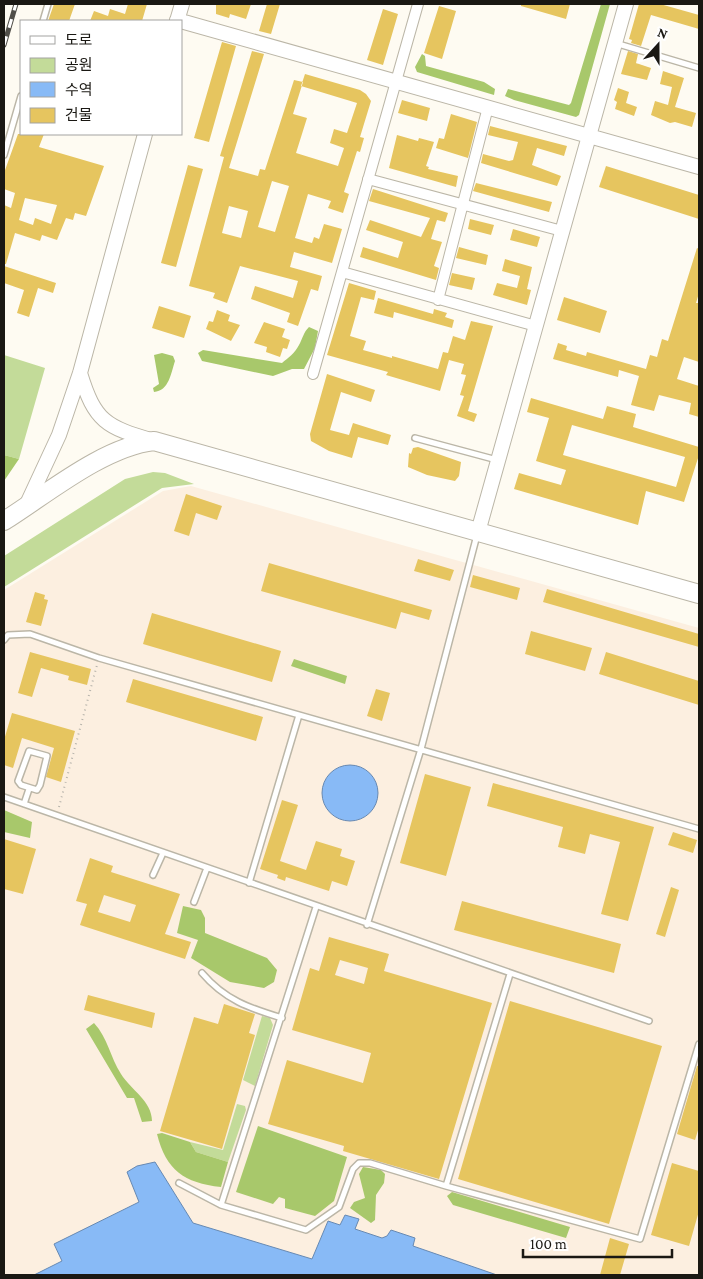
<svg xmlns="http://www.w3.org/2000/svg" width="703" height="1279" viewBox="0 0 703 1279" font-family="'Crimson Pro','Noto Sans KR',serif">
	<style>
		.industrial { fill: #fcefe0 }
		.green { fill: #c3db99 }
		.forest { fill: #a8c86b }
		.water { fill: #88baf6; stroke: #6789b2 }
		.building { fill: #e6c55f; fill-rule: evenodd }
		.lines { fill: none; stroke-linecap: round; stroke-linejoin: round }
		.lane-casing { stroke: #bbb6a7; stroke-width: 8 }
		.street-casing { stroke: #bbb6a7; stroke-width: 12 }
		.secondary-casing { stroke: #bbb6a7; stroke-width: 16 }
		.highway-casing { stroke: #bbb6a7; stroke-width: 20 }
		.path { stroke: #b6b3ab; stroke-width: 2; stroke-dasharray: 1 4; stroke-linecap: butt }
		.lane { stroke: #fff; stroke-width: 5 }
		.street { stroke: #fff; stroke-width: 10 }
		.secondary { stroke: #fff; stroke-width: 14 }
		.highway { stroke: #fff; stroke-width: 18 }
		.rail-casing { stroke: #514f49; stroke-width: 5 }
		.rail { stroke: #fff; stroke-width: 3; stroke-dasharray: 9; stroke-linecap: butt }
	</style>
	<rect width="100%" height="100%" fill="#fefbf2"/>
	<path class="industrial" d="M191,486L699,628V1275H497L412,1246L415,1238H382L328,1221L312,1259L193,1223L155,1163L139,1202L55,1244L62,1261L34,1275H4V590L163,491Z"/>
	<path class="green" d="M4,355L45,368L19,459L4,455Z
		M153,472L165,473L194,484L162,488L4,587V556L125,479Z
		M262,1016L270,1018L273,1025L255,1086L243,1080Z
		M237,1104L245,1106L246,1110L228,1162L196,1152L190,1142L223,1150Z"/>
	<path class="forest" d="M601,4H610L579,115L576,117L514,100L505,96L508,89L569,105L571,103Z
		M422,54L425,56L426,66L484,82L495,89L494,95L417,72L415,67Z
		M309,327L318,331L315,348L304,369H292L273,376L202,361L198,353L203,350L282,363C288,358 295,353 299,345C303,338 303,333 309,327Z
		M162,353L173,356L175,361C171,373 169,391 154,392L153,388L159,384L154,355Z
		M4,455L19,459L4,481Z
		M294,659L347,676L345,684L291,666Z
		M4,810L32,822L30,838L4,832Z
		M183,906L201,910L205,918V933L267,958L277,970L274,982L264,988L230,982L191,958L198,940L177,933Z
		M94,1023C108,1038 110,1057 121,1074C131,1090 152,1101 152,1121L142,1122L134,1098H127L86,1029Z
		M258,1126L347,1157L334,1201L315,1216L285,1208V1199L279,1197L273,1204L236,1192Z
		M162,1133L190,1142L196,1152L228,1162L221,1187C184,1183 166,1170 157,1134Z
		M363,1167L381,1170L385,1174L384,1183L376,1195L375,1220L371,1223L350,1208L354,1202L365,1198L359,1174Z
		M452,1192L570,1227L566,1238L453,1205L447,1196Z"/>
	<path class="water" d="M322 793a28 28 0 1 1 56 0a28 28 0 1 1-56 0Z
		M155,1162L193,1223L312,1259L328,1221L340,1225L345,1215L359,1219L355,1229L382,1238L387,1236L391,1230L415,1238L413,1246L497,1275H34L62,1261L54,1244L139,1202L127,1172L137,1166Z"/>
	<path class="building" d="M54,4H75L69,21H48Z
		M128,4H147L142,21H90L94,11L108,16L110,9L125,14Z
		M216,4H251L246,19L230,14L229,18L216,14Z
		M267,4H280L271,34L259,31Z
		M521,4H570L566,19L521,6Z
		M639,4H660L699,15V29L651,15L641,46L631,43L632,40L629,39Z
		M439,6L456,11L442,59L424,53Z
		M383,9L398,14L383,65L367,60Z
		M222,42L236,46L209,142L194,138Z
		M252,51L264,54L229,168L258,176L260,169L265,170L294,80L303,82L293,114L307,118L296,153L338,166L344,148L330,143L334,129L347,133L357,103L301,86L305,74L360,90L366,94L371,101L360,137L364,138L360,152L357,151L344,192L349,194L343,213L328,208L331,201L308,194L295,238L312,243L314,237L319,239L324,224L342,229L332,263L294,252L290,267L322,276L318,291L311,289L298,326L287,322L290,313L251,299L255,286L293,298L298,281L240,266L227,303L213,298L215,293L189,286L224,157L220,156ZM272,181L289,186L275,232L258,227ZM229,206L248,211L241,238L222,233Z
		M628,51L638,54L636,63L651,68L647,80L621,74Z
		M663,71L684,78L675,107L696,113L692,127L675,122L670,123L651,115L655,101L668,105L672,87L660,84Z
		M618,88L629,92L626,103L637,107L634,116L615,109L617,102L614,100Z
		M402,100L430,108L427,121L398,113Z
		M451,114L477,122L468,158L436,148L439,138L444,139Z
		M490,126L567,146L564,156L537,148L532,165L561,176L557,186L481,163L483,154L509,161L513,160L518,142L488,135Z
		M18,134H44L39,147L104,166L86,216L75,213L73,220L66,218L57,240L42,235L40,241L15,233L6,264H4V205L11,208L15,193L4,189V173ZM25,198L57,205L51,224L35,218L33,225L19,220Z
		M397,135L418,141L419,138L434,142L426,166L429,167L428,169L458,176L456,187L389,168Z
		M188,165L203,169L176,267L161,263Z
		M606,166L699,195V219L599,187Z
		M476,183L552,202L549,212L473,191Z
		M373,189L448,213L445,222L437,220L431,239L442,242L434,266L439,268L436,280L360,257L363,247L398,258L403,242L366,230L370,220L421,237L430,218L369,201Z
		M470,219L494,225L491,235L468,229Z
		M513,229L540,237L537,247L510,240Z
		M459,247L488,255L486,265L456,258Z
		M697,248L699,249V293L696,303H699V362L684,357L677,379L699,386V417L689,414L691,403L659,395L654,411L631,405L639,376L619,370L618,377L553,359L558,343L567,346L566,350L586,356L587,352L646,369L650,355L657,357L662,339L668,341Z
		M505,259L532,267L527,289L531,290L527,305L493,295L497,283L517,288L520,276L502,271Z
		M4,266L56,283L53,293L38,288L29,317L17,313L24,290L4,283Z
		M452,273L475,278L472,290L449,285Z
		M349,283L376,291L374,300L361,297L350,336L366,341L363,350L392,358V356L438,369L443,352L448,353L453,336L465,340L471,321L493,326L468,411L477,414L474,422L457,416L464,396L460,395L466,375L461,374L464,364L449,360L440,391L386,375L388,372L327,355Z
		M564,297L607,311L600,333L557,320Z
		M378,298L433,314L434,309L447,313L445,317L454,320L452,328L394,312L393,318L374,313Z
		M159,306L191,316L184,338L152,328Z
		M217,310L230,315L228,321L240,325L231,341L206,329L209,321L213,322Z
		M264,322L285,329L282,337L290,340L287,349L283,348L280,357L266,352L267,347L254,343Z
		M327,374L375,390L371,402L341,392L330,430L349,435L353,423L391,435L388,445L358,437L352,458L329,451L311,441L310,434Z
		M531,398L603,419L607,406L636,414L633,427L699,447V455L684,502L646,491L638,525L514,489L519,473L561,485L566,470L536,461L549,418L527,412ZM572,425L685,457L676,487L563,455Z
		M418,447L461,462L459,476L455,481L427,475L408,467L409,453L411,454L413,448Z
		M186,494L222,506L217,520L196,513L189,536L174,531Z
		M418,559L454,570L450,581L414,571Z
		M269,563L432,610L429,620L401,612L396,629L261,591Z
		M473,575L520,588L517,600L470,587Z
		M547,589L699,634V647L543,602Z
		M35,592L45,595L44,599L48,600L41,626L26,622Z
		M152,613L281,651L272,682L143,644Z
		M531,631L592,648L585,671L525,654Z
		M30,652L91,669L87,685L68,680L69,676L41,668L32,697L18,693Z
		M606,652L699,681V705L599,674Z
		M133,679L263,717L256,741L126,702Z
		M376,689L390,693L382,721L367,716Z
		M12,713L75,731L61,782L46,777L54,748L22,738L13,768L4,765V740Z
		M425,774L471,787L446,876L400,863Z
		M493,783L654,827L628,921L601,914L620,842L590,834L585,854L558,847L563,827L487,806Z
		M282,800L298,805L280,861L306,870L316,841L342,849L340,856L355,861L347,886L332,881L329,891L286,877L285,881L277,878L278,875L260,869Z
		M673,832L697,840L693,853L668,845Z
		M4,839L36,849L23,894L4,889Z
		M90,858L113,866L111,872L180,894L165,934L191,942L185,959L80,925L87,904L76,901ZM104,895L136,905L130,922L98,912Z
		M671,887L679,890L665,937L656,934Z
		M462,901L621,944L614,973L454,930Z
		M329,937L389,954L384,971L492,1003L439,1179L343,1151L344,1146L268,1124L287,1060L363,1083L371,1053L292,1030L310,968L319,971ZM340,960L368,968L364,984L335,975Z
		M88,995L155,1013L152,1028L84,1010Z
		M510,1001L662,1046L609,1224L458,1179Z
		M224,1004L255,1014L249,1033L255,1035L222,1149L160,1131L194,1017L218,1024Z
		M697,1066H699V1127L695,1140L677,1134Z
		M672,1163L699,1171V1211L689,1246L651,1235Z
		M610,1238L629,1244L620,1275H600Z"/>
	<g class="lines">
		<g class="lane-casing">
			<path id="lane" d="M43,21L48,4
				M615,43L699,68
				M4,155L21,96
				M415,438L497,460
				M4,640L8,635L30,634L99,658L699,829
				M29,751L47,756L40,785L37,790L21,785L18,781Z
				M4,797L649,1021
				M24,804L29,789
				M153,875L163,853
				M249,883L299,715
				M194,902L207,868
				M367,925L421,749L477,535
				M202,973C225,1000 249,1008 282,1018
				M179,1183L221,1205L306,1230L339,1207L353,1169L359,1163H370L446,1186L640,1239L699,1044
				M446,1186L510,974
				M221,1205L316,907"/>
		</g>
		<g class="street-casing">
			<path id="street" d="M368,179L562,231
				M342,272L536,326
				M438,300L488,107
				M313,374L418,4"/>
		</g>
		<g class="secondary-casing">
			<path id="secondary" d="M177,20L699,167
				M177,21L182,4
				M80,373C95,422 106,427 154,441
				M27,504L59,435L80,373L145,134
				M478,532L626,4"/>
		</g>
		<g class="highway-casing">
			<path id="highway" d="M4,521C47,494 103,447 154,441L699,594"/>
		</g>
		<path class="path" d="M59,807L97,665"/>
		<use href="#lane" class="lane"/>
		<use href="#street" class="street"/>
		<use href="#secondary" class="secondary"/>
		<use href="#highway" class="highway"/>
		<g class="rail-casing">
			<path id="rail" d="M4,45L16,4"/>
		</g>
		<use href="#rail" class="rail"/>
	</g>
	<rect width="703" height="1279" fill="none" stroke="#1a1813" stroke-width="10"/>
	<rect x="20" y="20" width="162" height="115" fill="#ffffff" stroke="#a3a3a1"/>
	<rect x="30" y="36" width="25" height="8" fill="#ffffff" stroke="#a3a3a1"/>
	<text x="65" y="45" font-size="15" fill="#1a1813">도로</text>
	<rect x="30" y="58" width="25" height="15" fill="#c3db99" stroke="#a3a3a1"/>
	<text x="65" y="70" font-size="15" fill="#1a1813">공원</text>
	<rect x="30" y="82" width="25" height="15" fill="#88baf6" stroke="#a3a3a1"/>
	<text x="65" y="95" font-size="15" fill="#1a1813">수역</text>
	<rect x="30" y="108" width="25" height="15" fill="#e6c55f" stroke="#a3a3a1"/>
	<text x="65" y="120" font-size="15" fill="#1a1813">건물</text>
	<g transform="translate(658 45) rotate(21)" stroke="#ffffff" stroke-width="4" paint-order="stroke">
	<path d="M0-4L9 19L0 12L-9 19Z" fill="#1a1813"/>
	<text y="-8" font-size="14" font-weight="bold" text-anchor="middle" fill="#1a1813">N</text>
	</g>
	<path d="M523 1249v8h149v-8" fill="none" stroke="#1a1813" stroke-width="2.5"/>
	<text x="530" y="1249" font-size="15" fill="#1a1813" stroke="#ffffff" stroke-width="4" paint-order="stroke">100 m</text>
</svg>
